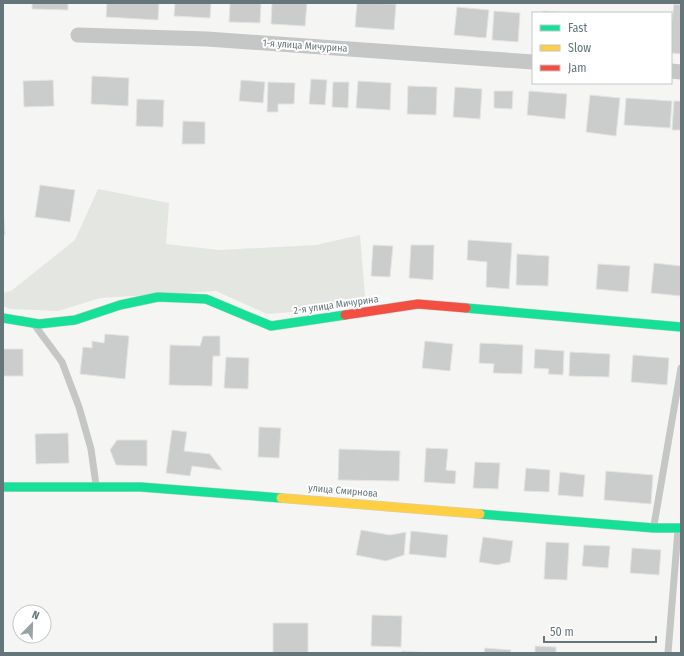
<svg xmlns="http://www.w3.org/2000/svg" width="684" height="656" viewBox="0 0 684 656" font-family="'Fira Sans Condensed',sans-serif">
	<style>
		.green { fill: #e4e6e2 }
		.building { fill: #cbcccc; stroke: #e4e4e4 }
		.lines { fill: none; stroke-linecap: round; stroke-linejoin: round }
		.fast-casing { stroke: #d0d1d1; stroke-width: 10 }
		.slow-casing { stroke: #d0d1d1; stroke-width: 10 }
		.jam-casing { stroke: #d0d1d1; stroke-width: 10 }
		.lane { stroke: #c5c6c6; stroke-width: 7 }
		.street { stroke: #c5c6c6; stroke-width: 15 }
		.fast { stroke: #16e098; stroke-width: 9 }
		.slow { stroke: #ffcf43; stroke-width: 9 }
		.jam { stroke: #f24e42; stroke-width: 9 }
		.labels { text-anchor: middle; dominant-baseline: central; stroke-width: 4; stroke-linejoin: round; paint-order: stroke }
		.street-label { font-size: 10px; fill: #65767a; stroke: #fff }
	</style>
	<rect width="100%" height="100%" fill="#f5f5f4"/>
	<path class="green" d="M98,189L169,203L166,244L219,250L316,245L360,235L365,296L337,308L267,314L216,291L100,298L58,311L10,309L3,306V293L11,291L75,240Z"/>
	<path class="building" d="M32,3H68V10L32,9Z
		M107,3H159L158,20L106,17Z
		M175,3H211L210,18L174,16Z
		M230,3H261L260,23L229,22Z
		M272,3H307L305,26L271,24Z
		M357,3L396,4L394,30L355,27Z
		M674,4L681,5V54L671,53V28Z
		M457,7L489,10L486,38L454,35Z
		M494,11L520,13L518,42L492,40Z
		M543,11L571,13H543Z
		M92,76L129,78L128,106L91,104Z
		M311,79L327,80L325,105L309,104Z
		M53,80L54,106L24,107L23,81Z
		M241,80L265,82L263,103L239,101Z
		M358,81L391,83L390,110L356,108Z
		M268,82L295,83L294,104H278V112H267Z
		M333,82H349L348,108L332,107Z
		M408,86L437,87L436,115L407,114Z
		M455,87L482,89L480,119L453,117Z
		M494,91H513L512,109L494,108Z
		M529,91L567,94L565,119L527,115Z
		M590,95L620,98L616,136L586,132Z
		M626,98L672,101L670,128L624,125Z
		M137,99L164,100L163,127L136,126Z
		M674,101H681V130H672Z
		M183,121L205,122V144H182Z
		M40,185L75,190L70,222L35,217Z
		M3,208L5,235H3Z
		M468,240L512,243L509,289L486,287L487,262L467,260Z
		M373,245L393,246L390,277L371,276Z
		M411,245H434L433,280L409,278Z
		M517,254L549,256L548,286L516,285Z
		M654,263L681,266V296L651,293Z
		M598,264L630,266L628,292L596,289Z
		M105,334L129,336L125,379L80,374L83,347L92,348V341L104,343Z
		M203,336H220V356H213L212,386L169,385L170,345L200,346Z
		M425,341L453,344L450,371L422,368Z
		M480,343L523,345L522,374L493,373L494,364L479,363Z
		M3,349H23V376H3Z
		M535,349L564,351L563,375L548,374L549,369L534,368Z
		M570,352L610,354L609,377L569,376Z
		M633,355L669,358L667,385L631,382Z
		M226,357L249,358L248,389L224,388Z
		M259,427L281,428L279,458L258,457Z
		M172,430L187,432L184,451L210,454L222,470L192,466L190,476L166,473Z
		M68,433L69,463L36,464L35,434Z
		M117,440H147V466L116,465L110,450Z
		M426,448L448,449L446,470L456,471L455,484L424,482Z
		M339,449L400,451L399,481L338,480Z
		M475,462L500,463L498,489L473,488Z
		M526,468L550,470L549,492L524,491Z
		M606,471L653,475L651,504L604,500Z
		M560,472L585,475L583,497L558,495Z
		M361,530L390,535L406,532L404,555L386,561L356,555Z
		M411,531L448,535L446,558L409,554Z
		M483,537L513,541L510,562L497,565L479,562Z
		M546,542L569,543L567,580L544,579Z
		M584,545L610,546L608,568L582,566Z
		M632,548L661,550L659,575L630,573Z
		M372,615L402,616L401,647L371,646Z
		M273,623H308V653H273Z
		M535,646L556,647V653H535Z
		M485,648L511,650L510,653H484Z
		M402,651L430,653H402Z"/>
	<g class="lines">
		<g class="fast-casing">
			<path id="fast" d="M466,308L681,327
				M3,318L39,324L75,320L120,305L158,297L206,299L271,326L345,315
				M3,487H141L281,498
				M480,514L654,528H681"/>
		</g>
		<g class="slow-casing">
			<path id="slow" d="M281,498L480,514"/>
		</g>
		<g class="jam-casing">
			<path id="jam" d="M345,315L418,304L466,308"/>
		</g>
		<path class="lane" d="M36,327L62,362L79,407L91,449L96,485
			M654,525L681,368
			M668,653L678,530"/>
		<path class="street" d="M78,35L207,39L533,62
			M671,71L681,72"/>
		<use href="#fast" class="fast"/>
		<use href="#slow" class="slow"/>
		<use href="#jam" class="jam"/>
	</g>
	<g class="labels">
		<g class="street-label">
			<text transform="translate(305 46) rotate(4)">1-я улица Мичурина</text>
			<text transform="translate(336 305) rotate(-8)">2-я улица Мичурина</text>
			<text transform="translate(343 491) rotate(5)">улица Смирнова</text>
		</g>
	</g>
	<rect width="684" height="656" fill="none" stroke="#65767a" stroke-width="8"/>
	<rect x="532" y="12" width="140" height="72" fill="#ffffff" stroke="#c1c8ca"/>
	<rect x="540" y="25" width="20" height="6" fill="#16e098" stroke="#c1c8ca"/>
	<text x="568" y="32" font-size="12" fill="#65767a">Fast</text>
	<rect x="540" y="45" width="20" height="6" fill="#ffcf43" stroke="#c1c8ca"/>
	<text x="568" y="52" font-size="12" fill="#65767a">Slow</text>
	<rect x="540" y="65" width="20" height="6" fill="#f24e42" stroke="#c1c8ca"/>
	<text x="568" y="72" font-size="12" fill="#65767a">Jam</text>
	<g transform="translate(32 624) rotate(23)"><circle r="19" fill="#ffffff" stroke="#c1c8ca"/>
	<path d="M0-3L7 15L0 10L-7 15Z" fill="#97a2a5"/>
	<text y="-6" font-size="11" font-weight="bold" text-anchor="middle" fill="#65767a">N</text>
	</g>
	<path d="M544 636v6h112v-6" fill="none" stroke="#65767a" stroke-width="2"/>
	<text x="550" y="636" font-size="12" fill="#65767a" stroke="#ffffff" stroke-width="3" paint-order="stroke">50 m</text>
</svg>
